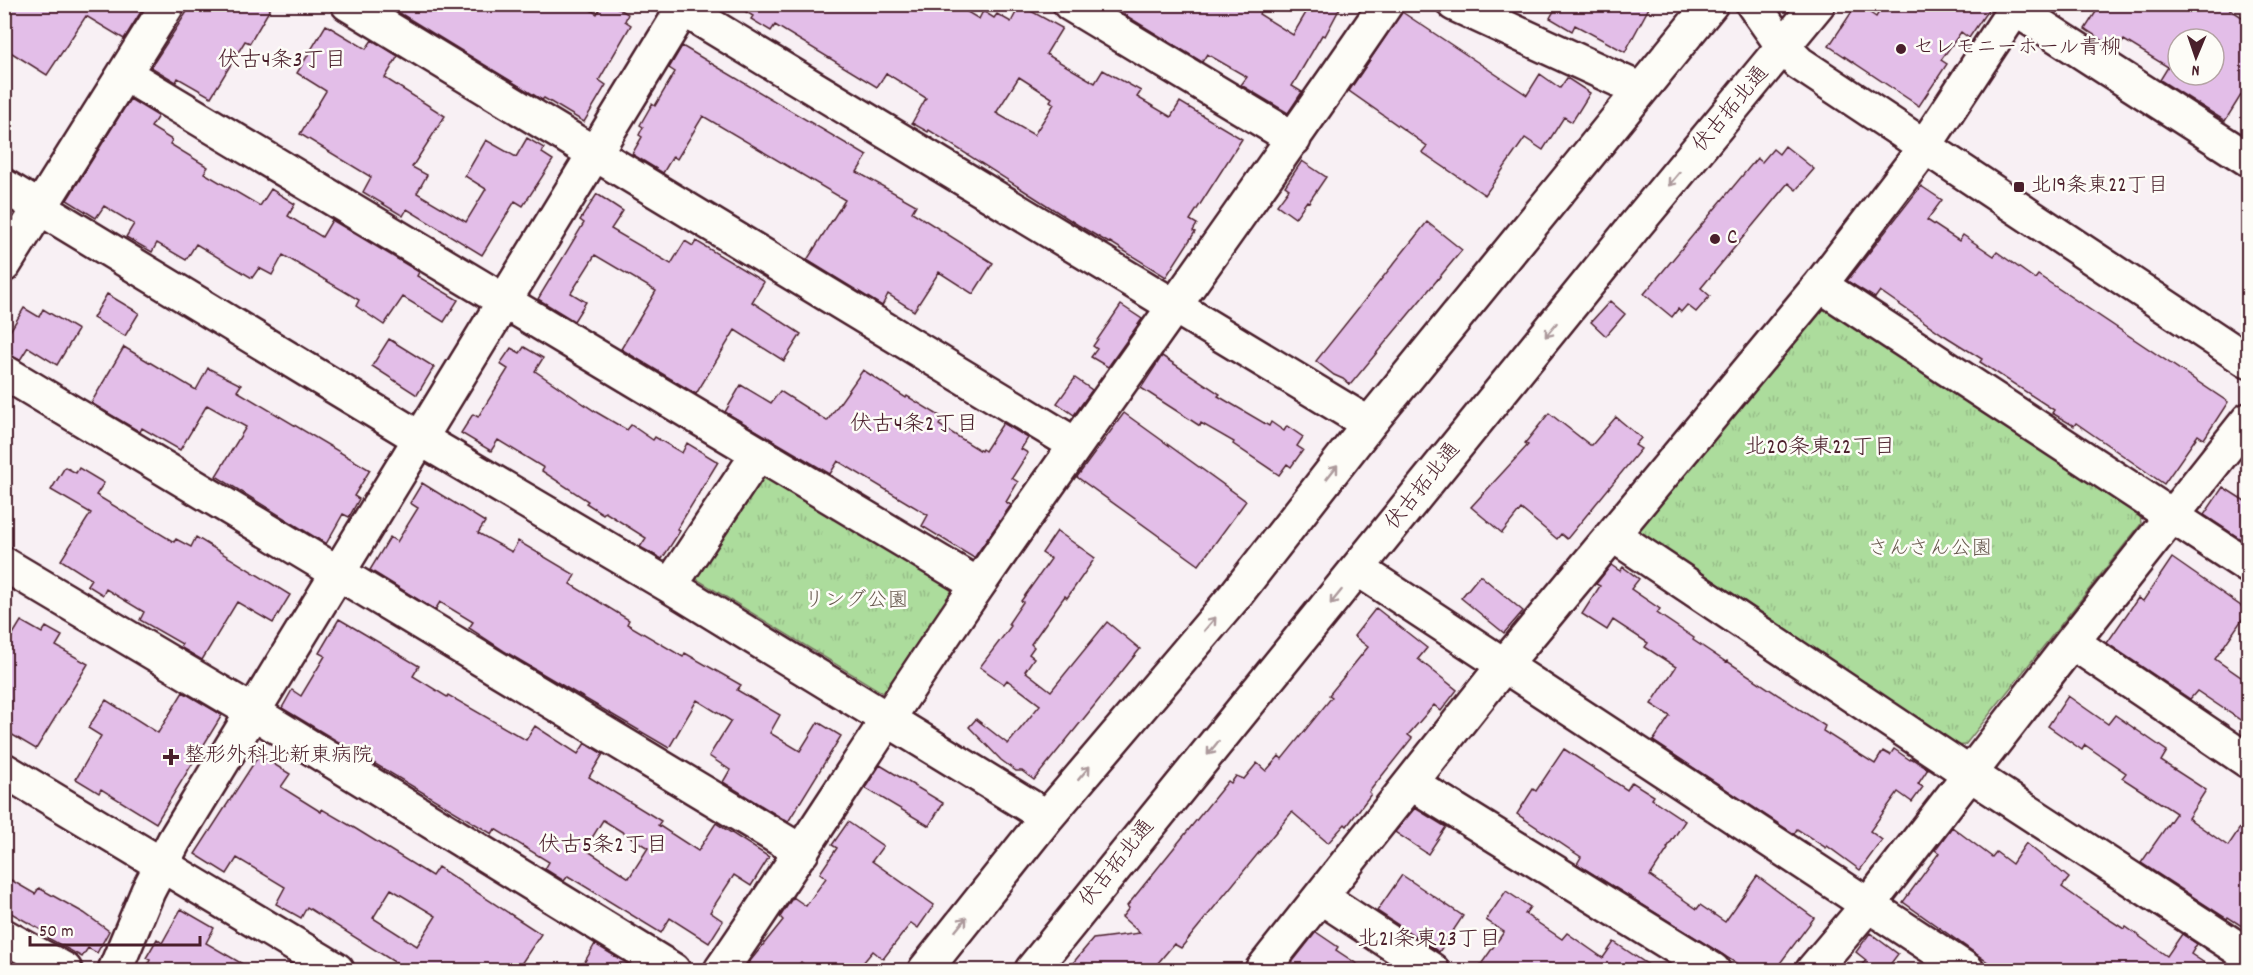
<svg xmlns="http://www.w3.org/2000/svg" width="2253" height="975" viewBox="0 0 2253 975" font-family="Dekko,'Klee One',sans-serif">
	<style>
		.park { fill: url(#park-tufts); stroke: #7b7e64; stroke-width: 1.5 }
		.building { fill: #e3bee8; stroke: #4a1f2b; stroke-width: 1.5; fill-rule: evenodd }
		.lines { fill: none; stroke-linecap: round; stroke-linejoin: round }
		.minor-casing { stroke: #4a1f2b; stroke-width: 38 }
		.minor { stroke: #fdfcf7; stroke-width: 33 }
		.oneway { stroke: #ac999b }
		.poi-dot { fill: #4a1f2b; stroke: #fdfcf7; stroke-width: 2 }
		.labels { text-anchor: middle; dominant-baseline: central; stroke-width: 5; stroke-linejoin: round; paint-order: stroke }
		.poi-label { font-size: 21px; fill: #4a1f2b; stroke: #fdfcf7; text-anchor: start }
		.street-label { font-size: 21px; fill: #4a1f2b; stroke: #fdfcf7 }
		.park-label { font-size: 21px; fill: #67584d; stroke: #fdfcf7 }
		.neighbourhood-label { font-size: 22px; fill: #4a1f2b; stroke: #fdfcf7 }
	</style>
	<defs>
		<pattern id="park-tufts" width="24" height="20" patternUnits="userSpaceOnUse" patternTransform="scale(1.5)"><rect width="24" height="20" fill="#acdc9c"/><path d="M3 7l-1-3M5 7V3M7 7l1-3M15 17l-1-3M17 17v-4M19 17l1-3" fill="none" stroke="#96bc87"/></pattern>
	</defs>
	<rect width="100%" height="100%" fill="#f8f0f4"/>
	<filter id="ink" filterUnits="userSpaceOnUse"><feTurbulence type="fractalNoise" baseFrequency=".0167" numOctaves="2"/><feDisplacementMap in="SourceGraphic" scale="12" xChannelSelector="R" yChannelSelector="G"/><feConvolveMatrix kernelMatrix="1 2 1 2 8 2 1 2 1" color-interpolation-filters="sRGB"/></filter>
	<g filter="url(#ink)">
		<path class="park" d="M1813,303L1826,304L2140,513L2141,524L1965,745L1955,746L1637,532L1636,523Z
			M766,474L957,589L892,691L883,693L693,577L759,475Z"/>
		<path class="building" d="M14,4H134L142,10L124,39L86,16L47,75L4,48V20Z
			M192,4H273L250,43L245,41L211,97L178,78L176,82L151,67Z
			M385,4H581L597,14L602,4H611L628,14L625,21L631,25L599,80L606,85L584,122L544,98L542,100Z
			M733,4H954L979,19L983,11L994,18L997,14L1011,22L1020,5L1062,28L1046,54L1095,83L1103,70L1141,91L1137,97L1171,117L1180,102L1242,139L1190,220L1197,224L1193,231L1195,232L1166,277L1110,242L1109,243L1078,225L929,130L928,132L912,123L926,98L886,73L877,87L775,25L771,31L751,19L753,16ZM1019,77L1052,98L1050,101L1054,104L1034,135L996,113Z
			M1107,4H1264L1259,14L1293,35L1311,4H1342L1325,36L1322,35L1292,86L1302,92L1288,113L1241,85L1247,77L1207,54L1202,62Z
			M1558,4H1651L1625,52L1575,25L1572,31L1550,18Z
			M1857,4L1876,17L1884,4H1992L1969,38L1961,32L1941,60L1947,64L1919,106L1829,46Z
			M2101,4H2222L2248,21V84L2225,121L2160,80L2168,67L2124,40L2117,50L2085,29ZM2178,39H2214V75H2178Z
			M1402,12L1527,95L1540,74L1560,88L1567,78L1590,93L1572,122L1564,117L1543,150L1525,138L1485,195L1422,152L1427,146L1349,91Z
			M326,25L366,49L372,40L398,56L385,78L445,116L412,167L427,175L417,193L466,222L486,189L465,176L486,140L516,157L527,138L544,148L542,153L553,160L523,206L515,201L482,255L407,209L403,216L363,192L371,177L300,134L326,91L297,73Z
			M682,46L867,156L857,172L916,205L912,212L993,263L973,294L939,272L914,311L888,294L882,306L807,260L845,200L703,116L677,159L673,156L663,173L632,154L642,137L639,135L643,127L640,125L652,104L655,106L675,72L669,68Z
			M130,99L158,116L151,127L172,140L170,144L208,167L204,173L260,206L271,189L295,204L288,216L322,237L332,220L419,272L417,276L458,300L444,322L403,297L384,325L356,306L359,300L283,255L272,275L259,268L252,278L196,244L186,260L157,243L152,252L126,237L134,224L104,206L96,218L67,200Z
			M1785,146L1814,169L1796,190L1788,183L1701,288L1710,296L1696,312L1687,305L1681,312L1678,309L1672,317L1644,294L1757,158L1762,162L1773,149L1779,154Z
			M1302,161L1326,177L1309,202L1307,201L1295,218L1277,205L1289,189L1285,186Z
			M1921,186L1942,200L1927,220L1959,241L1963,235L1994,256L1997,252L2035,279L2038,275L2228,402L2204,439L2198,435L2164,484L2076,423L2074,426L2052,413L2054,410L1980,362L1982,359L1942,334L1880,291L1875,298L1847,281Z
			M597,194L623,211L611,229L671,264L685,241L693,246L696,241L764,282L752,302L801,334L784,361L735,330L696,394L621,349L656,291L595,255L571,293L586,302L574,321L538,299L584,223L580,220Z
			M1427,222L1462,250L1350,385L1343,379L1334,375L1316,361Z
			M107,294L139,313L125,336L93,318Z
			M1610,301L1625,314L1606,336L1591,322Z
			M1121,305L1142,319L1108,367L1091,357L1097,349L1093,346Z
			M24,308L39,317L43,309L78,330L57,365L28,347L20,360L4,353V341Z
			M389,339L434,367L417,395L372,366Z
			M124,347L196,390L208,368L241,385L237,391L370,470L354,496L359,499L349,517L343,514L326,544L216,476L246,427L207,405L180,450L142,428L140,432L91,403Z
			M524,347L543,358L535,371L596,412L627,430L631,425L653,440L655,437L682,453L687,443L718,462L677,529L680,531L662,559L640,547L646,538L605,512L603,514L586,503L588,501L542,471L544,468L498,440L491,451L461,433L473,414L478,417L508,369L500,364L511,348L520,353Z
			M1162,356L1220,394L1218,396L1269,426L1271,422L1284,431L1287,426L1303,437L1297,446L1303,450L1291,467L1287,464L1279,475L1233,444L1234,442L1201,423L1200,426L1141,388Z
			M863,370L906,398L907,396L943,418L939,425L981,451L982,449L985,451L1003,423L1028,438L1021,449L1028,453L1012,478L1018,482L1006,502L1011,505L974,558L922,526L928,515L838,461L830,474L725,412L741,385L771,403L780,391L827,421Z
			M1075,378L1092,390L1074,415L1057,403Z
			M1124,413L1246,501L1199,565L1077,477Z
			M1549,413L1590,445H1592L1616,417L1641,438L1635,445L1641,449L1567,539L1561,534L1557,539L1521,509L1502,533L1471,507L1528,445L1525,443Z
			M65,467L76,473L79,468L104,483L96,495L174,542L176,539L191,547L196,537L290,595L273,623L237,602L202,660L180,647L182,644L140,620L144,612L106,589L103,595L87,585L91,579L61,560L91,513L51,490Z
			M422,483L485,522L478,533L512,552L518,541L575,575L570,584L629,620L627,624L683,657L685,653L741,685L737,690L780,715L770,733L800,751L818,722L841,736L788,822L723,782L730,770L709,756L731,721L697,700L669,748L504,651L469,628L473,622L440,602L435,610L370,570L390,537L397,542L418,508L410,503Z
			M2223,487L2248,503V544L2204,515Z
			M1057,531L1095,558L1067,598L1065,596L1062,600L1031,644L1034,647L1029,654L1034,658L1025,671L1051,691L1107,622L1140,649L1034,780L1022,771H1016L1001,760L969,727L976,719L1008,744L1040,705L1007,680L1004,684L980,667L1011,626L1008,624L1023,602L1021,601L1051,559L1042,553Z
			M2172,558L2248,611L2215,659L2248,682V725L2197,691L2190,699L2107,643L2138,598L2143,601Z
			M1611,565L1620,571L1623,567L1639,579L1631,589L1660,609L1657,613L1694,638L1693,640L1726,662L1727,661L1825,726L1823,731L1875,764L1883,751L1890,755L1894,749L1910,760L1911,758L1928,769L1918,784L1923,787L1912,802L1898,792L1870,831L1882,840L1860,870L1827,846L1826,848L1797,829L1794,834L1653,741L1670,716L1651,704L1676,667L1645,647L1648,643L1613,620L1607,630L1582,614L1600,586L1596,584Z
			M1480,575L1523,611L1504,633L1461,598Z
			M1376,608L1427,648L1418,659L1457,690L1441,711L1434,705L1408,735L1412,738L1369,792L1371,794L1347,826L1345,824L1328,843L1292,812L1181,948L1174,944L1152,970H1067L1093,939L1140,933L1122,917L1129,908L1127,906L1228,781L1231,783L1236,776L1244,779L1257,763L1266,771L1279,756L1282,759L1332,697L1329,695L1368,647L1354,636Z
			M339,619L419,666L413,676L447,697L448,695L526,740L535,726L578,754L585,743L603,754L589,777L661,821L658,825L698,851L716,823L769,857L751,886L734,875L710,912L723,921L709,943L670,918L661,933L568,876L564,881L545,869L549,862L495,829L492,834L282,708L292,690L301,696L325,656L319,653ZM603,820L648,848L629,878L585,849Z
			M21,621L42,633L46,627L62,636L56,646L88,664L36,749L4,730V649Z
			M183,692L222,715L156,823L101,789L99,793L76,779L101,736L88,728L106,700L158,733Z
			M2068,696L2108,724L2115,715L2167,751L2161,761L2206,790L2188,818L2228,846L2248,816V930L2228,917L2227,919L2141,863L2176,813L2122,778L2126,773L2085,745L2082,750L2048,726Z
			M1564,749L1627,790L1632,782L1654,796L1652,799L1685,821L1667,848L1668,849L1650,876L1697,909L1700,905L1725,922L1757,876L1814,918L1775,970H1747L1577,864L1581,857L1517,814L1533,789L1536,791Z
			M259,755L290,774L281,787L321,812L322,809L356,829L432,876L438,867L541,934L517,970H407L307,907L301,918L276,904L285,887L237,858L227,874L195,854ZM391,889L436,916L417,946L373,918Z
			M880,765L943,803L929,826L865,788Z
			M1415,808L1446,827L1428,854L1395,832Z
			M848,822L883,846L872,861L934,905L918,928L911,923L883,959L873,951L857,970H811L801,962L794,970H743L783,920L780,917L793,897L806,906L826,878L820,873L837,848L832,845Z
			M1952,827L1992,857L1996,852L2012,864L2026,843L2069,878L2062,887L2096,911L2124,929L2126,927L2167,956L2182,934L2197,944L2191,954L2215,970H1999L1903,902L1939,853L1935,850Z
			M1402,875L1463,916L1439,952L1377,911Z
			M4,876L35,894L39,888L84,913L109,931L97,953L88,948L82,957L48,938L50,935L4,909Z
			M1506,891L1530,907L1525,914L1562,939L1567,933L1603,958L1614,942L1656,970H1477L1504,932L1486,920Z
			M181,909L214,928L206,943L253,970H145L150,960L146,958L157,939L162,943Z
			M1316,932L1338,947L1336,950L1366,970H1286Z
			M1870,933L1898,954L1886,970H1857L1866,960L1856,952Z
			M595,944L638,970H580Z"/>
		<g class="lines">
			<g class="minor-casing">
				<path id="minor" d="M348,4L1076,445
					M675,4L1369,424
					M1070,4L1294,139
					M1454,4L1641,90
					M1753,4L1784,48L1799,63L2248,361
					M2015,9L2248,159
					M125,74L978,585
					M4,186L421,439L670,586L1047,817
					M4,265L168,4
					M1820,285L2248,566
					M4,372L802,852
					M1613,535L1970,774L2248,955
					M4,564L253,712L673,970
					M1358,569L1967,970
					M670,586L758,454
					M2072,642L2248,761
					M4,770L337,970
					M1411,783L1713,970
					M1321,897L1432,970
					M4,936L65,970
					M115,970L148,891L174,841L686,4
					M721,970C808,844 889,714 976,588C1111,392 1252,201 1386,4
					M925,970L1047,817L1234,597L1369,424L1711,4
					M1032,970L1633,228L1818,4
					M1262,970L1505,664L1820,285L1914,162L2018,4
					M1813,970L1869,904L2072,642L2248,420"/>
			</g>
			<use href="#minor" class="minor"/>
		</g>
		<defs><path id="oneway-shaft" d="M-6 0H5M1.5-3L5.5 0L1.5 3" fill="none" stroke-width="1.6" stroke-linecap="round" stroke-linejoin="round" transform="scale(1.5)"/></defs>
		<g class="oneway">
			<use href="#oneway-shaft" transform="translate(1674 179) rotate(130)"/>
			<use href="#oneway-shaft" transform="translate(1551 330) rotate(129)"/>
			<use href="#oneway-shaft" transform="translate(1332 472) rotate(-52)"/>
			<use href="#oneway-shaft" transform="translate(1336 597) rotate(129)"/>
			<use href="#oneway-shaft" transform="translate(1210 624) rotate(-50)"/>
			<use href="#oneway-shaft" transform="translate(1213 748) rotate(129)"/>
			<use href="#oneway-shaft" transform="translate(1084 773) rotate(-50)"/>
			<use href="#oneway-shaft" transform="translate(961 924) rotate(-51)"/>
		</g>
	</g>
	<g class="poi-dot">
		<circle cx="1901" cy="49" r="6"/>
		<rect x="2013" y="181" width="12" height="12" rx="3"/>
		<circle cx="1715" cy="239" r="6"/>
		<path d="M168 748h6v6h6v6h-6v6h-6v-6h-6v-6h6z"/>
	</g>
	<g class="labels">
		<g class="poi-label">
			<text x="1913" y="49">セレモニーホール青柳</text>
			<text x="2031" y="187">北19条東22丁目</text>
			<text x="1727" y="239">C</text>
			<text x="184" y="757">整形外科北新東病院</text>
		</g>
		<g class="street-label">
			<text transform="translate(1732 110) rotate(-50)">伏古拓北通</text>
			<text transform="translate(1424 487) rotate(-51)">伏古拓北通</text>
			<text transform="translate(1118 864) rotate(-51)">伏古拓北通</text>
		</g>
		<g class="park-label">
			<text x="1930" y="550">さんさん公園</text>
			<text x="856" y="602">リング公園</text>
		</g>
		<g class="neighbourhood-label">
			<text x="282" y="61">伏古4条3丁目</text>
			<text x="914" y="425">伏古4条2丁目</text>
			<text x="1820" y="448">北20条東22丁目</text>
			<text x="603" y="846">伏古5条2丁目</text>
			<text x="1429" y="940">北21条東23丁目</text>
		</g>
	</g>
	<rect width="2253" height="975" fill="none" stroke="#fdfcf7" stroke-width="24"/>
	<rect x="12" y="12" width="2229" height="951" fill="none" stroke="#4a1f2b" stroke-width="2" filter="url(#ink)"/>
	<g transform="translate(2196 57) rotate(182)"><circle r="28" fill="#fdfcf7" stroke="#b5a4a5" stroke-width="1.5"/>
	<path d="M0-4.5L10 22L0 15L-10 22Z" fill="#4a1f2b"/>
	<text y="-9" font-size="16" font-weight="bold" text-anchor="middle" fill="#4a1f2b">N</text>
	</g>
	<path d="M30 936v9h170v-9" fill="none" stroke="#4a1f2b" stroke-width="3"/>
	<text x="39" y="936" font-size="18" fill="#4a1f2b" stroke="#fdfcf7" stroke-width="4.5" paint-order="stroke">50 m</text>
</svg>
